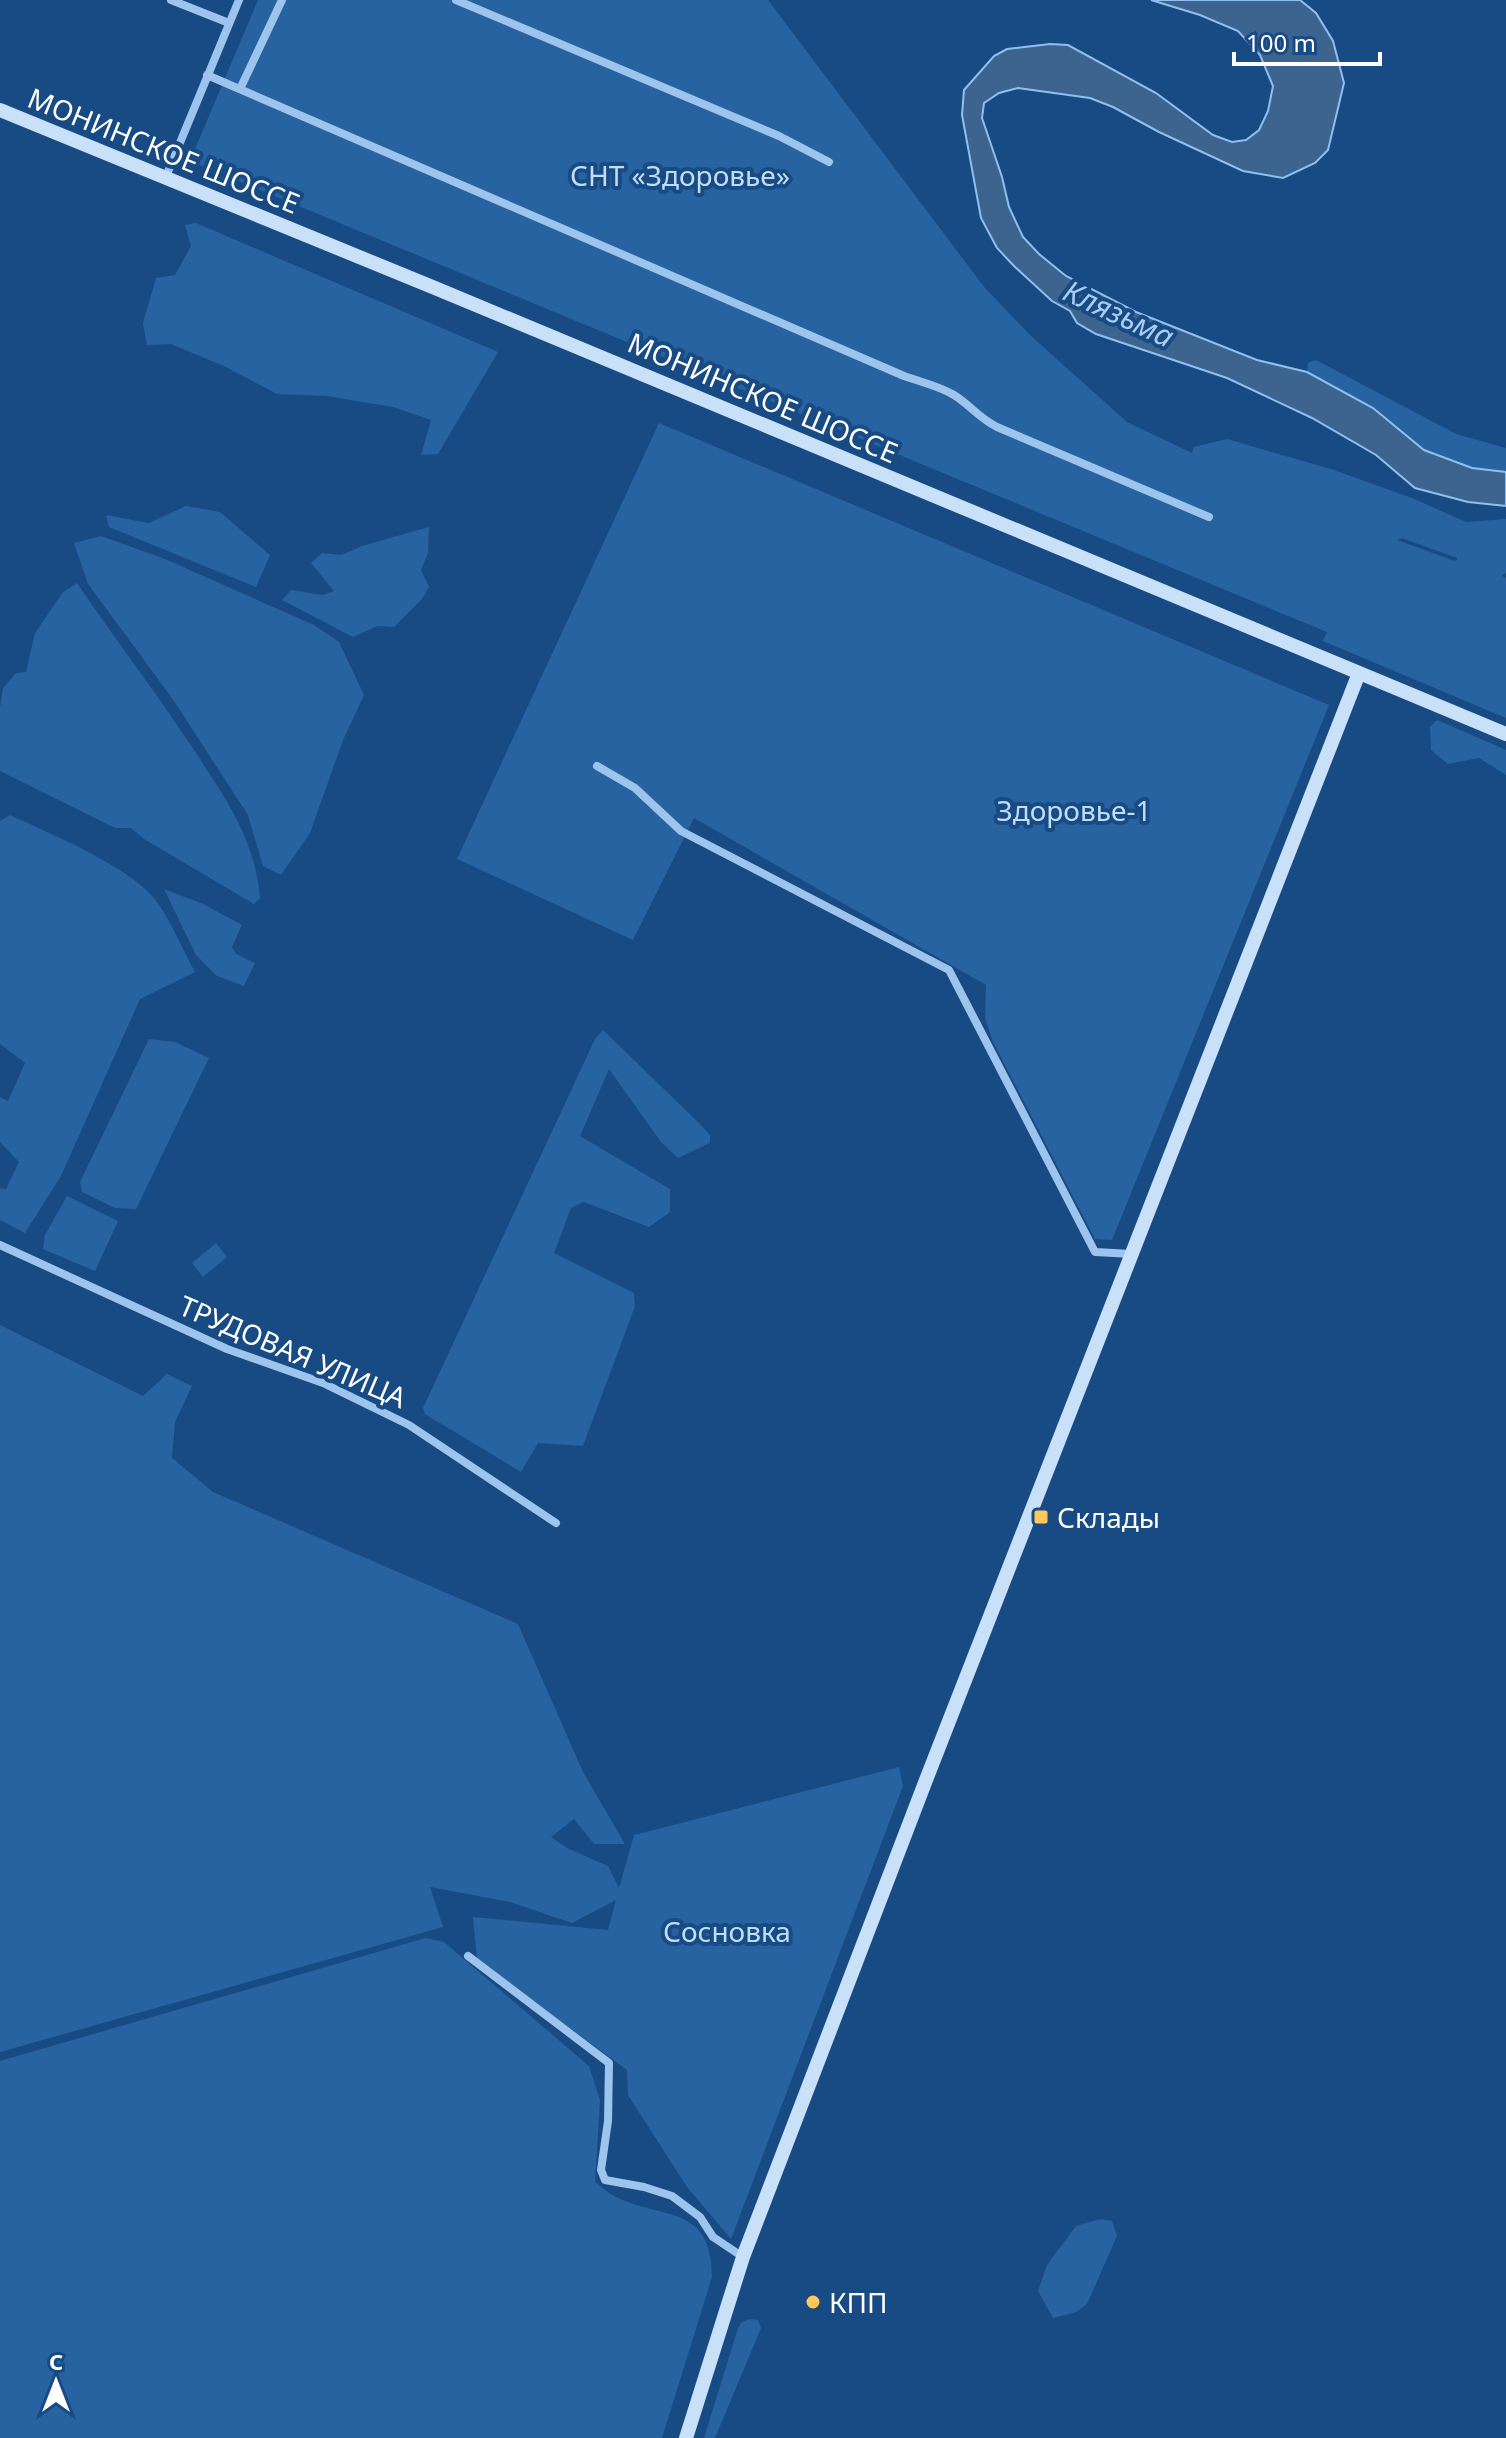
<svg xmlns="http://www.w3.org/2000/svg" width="1506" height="2438" viewBox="0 0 1506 2438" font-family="'Noto Sans',sans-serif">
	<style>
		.green { fill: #2763a1; fill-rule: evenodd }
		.water { fill: #3d648e; stroke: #8fbfef; stroke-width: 2 }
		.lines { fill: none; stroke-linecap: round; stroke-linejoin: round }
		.street { stroke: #9dc4ec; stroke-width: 8 }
		.secondary { stroke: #c9e0f9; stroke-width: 14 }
		.poi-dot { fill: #ffc858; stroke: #184b84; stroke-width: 3 }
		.labels { text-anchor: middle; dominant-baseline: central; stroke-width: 8; stroke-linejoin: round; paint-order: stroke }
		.street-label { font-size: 28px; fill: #fff; stroke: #184b84 }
		.park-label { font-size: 28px; fill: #c2ddf9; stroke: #184b84 }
		.poi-label { font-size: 28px; fill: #fff; stroke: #184b84; text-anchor: start }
		.water-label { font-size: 30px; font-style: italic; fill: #a8cef4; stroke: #184b84 }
	</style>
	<rect width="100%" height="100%" fill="#184b84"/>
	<path class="green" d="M258,0H768L985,288L1030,335L1127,422L1192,453L1194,447L1227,439L1331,469L1412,498L1466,522L1506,519V573L1502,576L1506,578V718L1323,641L1327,632L190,161ZM1402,538L1457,558V559L1455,561L1397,540Z
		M196,223L498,352L438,454L421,455L431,420L393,407L327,396L277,394L226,367L171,344L147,345L143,323L156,278L175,275L191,246L185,225Z
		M1316,360L1456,434L1506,448V472L1472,468L1424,450L1373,408L1307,372L1308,363Z
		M659,423L1329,705L1112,1240L1095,1239L993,1042L985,1018L986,985L694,818L633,940L457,859Z
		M186,506L220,512L270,555L256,587L109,527L106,515L149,523Z
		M429,527L428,553L421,570L429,587L422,599L394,627L377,626L353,637L282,600L291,590L322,595L334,591L311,563L322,553L341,555L362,546Z
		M101,536L165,559L314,625L339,642L364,695L343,740L310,833L281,875L263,866L248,815L172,698L88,584L74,543Z
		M77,583C117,642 161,699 200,759C230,805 255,842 260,898L254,904L144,839L131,828H115L0,771V707L3,688L16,673L26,672L35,633L63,592Z
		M1437,720L1506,750V775L1479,758L1448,764L1431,750L1430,727Z
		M10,815C47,832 135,869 157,902C172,923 182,949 195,972L140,999L61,1176L25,1233L0,1220V1188L6,1189L19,1162L0,1142V1097L8,1101L25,1063L0,1044V821Z
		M164,889L203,904L242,925L232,947L236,954L255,963L244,986L217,976L196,955Z
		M603,1030L702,1126L710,1135V1143L678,1158L661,1142L609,1069L580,1136L670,1189V1212L649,1227L584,1202L571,1208L554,1253L634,1293L635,1306L583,1446L538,1443L521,1472L425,1414L423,1408L595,1039Z
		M149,1039L175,1042L209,1058L136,1209L115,1208L82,1192L80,1182Z
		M67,1196L118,1221L95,1271L43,1249L45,1235Z
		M216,1243L227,1257L203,1277L192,1263Z
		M0,1325L143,1396L167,1374L192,1386L175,1422L172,1458L213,1492L518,1624L583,1772L625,1844H594L574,1819L551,1837L567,1848L608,1866L619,1888L634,1835L899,1767L903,1786L731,2239L687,2187L628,2095L627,2070L477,1960L473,1917L608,1930L616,1900L572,1923L510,1902L430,1887L443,1927L0,2052Z
		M426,1938L444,1942L589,2066L600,2100L595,2182C602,2187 608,2193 616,2197C663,2220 712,2204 712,2277L662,2438H0V2061Z
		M1100,2219L1112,2221L1117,2236L1087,2304L1076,2312L1053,2318L1038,2291L1047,2265L1076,2226Z
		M750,2319L758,2320L761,2328L715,2438H704L738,2328L742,2322Z"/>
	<path class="water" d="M1151,0H1300L1316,13L1333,41L1344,83L1328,150L1315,163L1283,178L1243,171L1159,132L1113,107L1090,98L1018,88L999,93L984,103L982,118L1002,177L1009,207L1023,237L1039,254L1066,276L1136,312L1257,360L1307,372L1373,408L1424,450L1472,468L1506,472V506L1468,502L1415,488L1376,455L1312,418L1227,378L1096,334L1077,323L1070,311L1052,301L1015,267L997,248L981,218L962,115L964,90L994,56L1007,49L1050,44L1068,45L1156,93L1213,135L1232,142L1246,140L1259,130L1268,111L1273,86L1260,55L1238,31L1200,15Z"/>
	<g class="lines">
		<path class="street" d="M171,0L229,23
			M456,0L779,136L829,162
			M207,75L904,376C921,382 939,386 954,395C970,405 978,417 997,427L1209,517
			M240,89L282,0
			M165,179L239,0
			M597,766L635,788L681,831L949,970L1095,1252L1132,1254
			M0,1245L227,1349L323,1383L409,1425L556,1523
			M468,1956L609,2063L608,2121L601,2170L605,2180L644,2187L672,2196L700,2217L713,2237L743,2257"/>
		<path class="secondary" d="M0,110L435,288L1506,734
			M686,2438L743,2257L926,1780L1359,673"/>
	</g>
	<g class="poi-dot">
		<rect x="1033" y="1509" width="16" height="16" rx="4"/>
		<circle cx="813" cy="2302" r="8"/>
	</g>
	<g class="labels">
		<g class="street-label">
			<text transform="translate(164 150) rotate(22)">МОНИНСКОЕ ШОССЕ</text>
			<text transform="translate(763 397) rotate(23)">МОНИНСКОЕ ШОССЕ</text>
			<text transform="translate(293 1351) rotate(23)">ТРУДОВАЯ УЛИЦА</text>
		</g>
		<g class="park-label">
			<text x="680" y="175">СНТ «Здоровье»</text>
			<text x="1074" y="810">Здоровье-1</text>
			<text x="727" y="1931">Сосновка</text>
		</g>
		<g class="poi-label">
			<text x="1057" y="1517">Склады</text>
			<text x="829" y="2302">КПП</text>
		</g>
		<g class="water-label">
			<text transform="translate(1119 313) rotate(25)">Клязьма</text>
		</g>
	</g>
	<g transform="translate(56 2382)" stroke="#184b84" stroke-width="6" paint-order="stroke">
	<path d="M0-6L14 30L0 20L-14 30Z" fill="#ffffff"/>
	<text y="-12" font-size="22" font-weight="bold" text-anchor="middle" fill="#ffffff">С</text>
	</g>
	<path d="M1234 52v12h146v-12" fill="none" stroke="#ffffff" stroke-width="4"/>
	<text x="1246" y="52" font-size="24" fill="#ffffff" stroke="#184b84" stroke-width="6" paint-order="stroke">100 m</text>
</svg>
